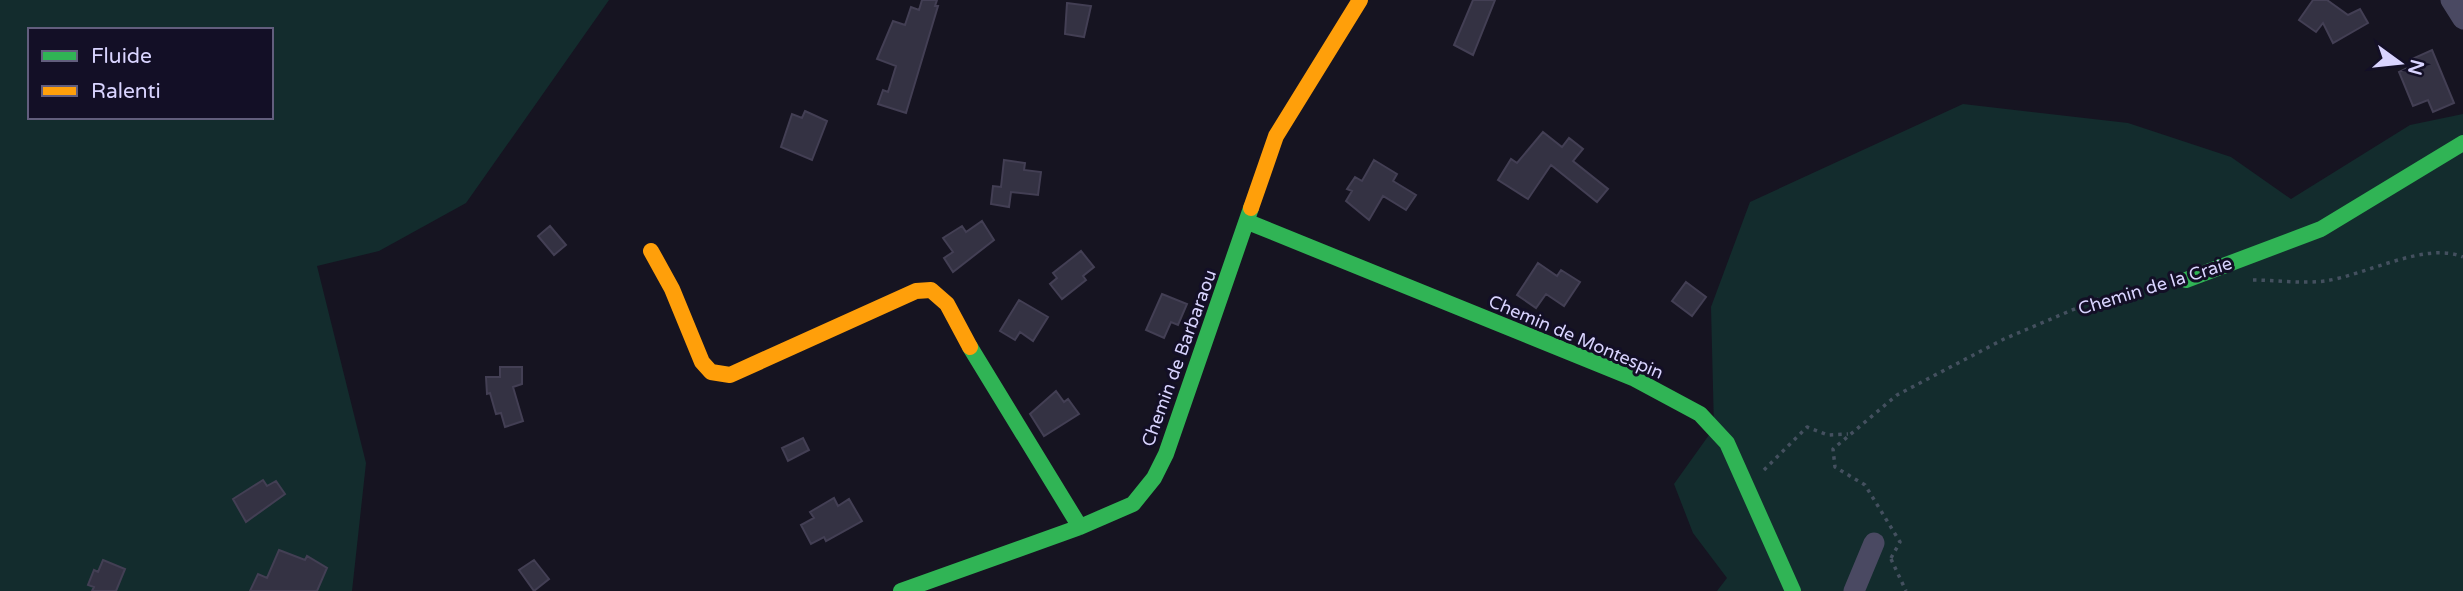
<svg xmlns="http://www.w3.org/2000/svg" width="2463" height="591" viewBox="0 0 2463 591" font-family="'Varela Round',sans-serif">
	<style>
		.green { fill: #132c2d; fill-rule: evenodd }
		.building { fill: #343243; stroke: #433f54; stroke-width: 2 }
		.lines { fill: none; stroke-linecap: round; stroke-linejoin: round }
		.path { stroke: #44505f; stroke-width: 3.5; stroke-dasharray: 3.5 5; stroke-linecap: butt }
		.street { stroke: #4a4962; stroke-width: 21 }
		.fast { stroke: #30b455; stroke-width: 16 }
		.slow { stroke: #ff9f0a; stroke-width: 16 }
		.labels { text-anchor: middle; dominant-baseline: central; stroke-width: 6; stroke-linejoin: round; paint-order: stroke }
		.street-label { font-size: 18px; fill: #d9d4ff; stroke: #130f26 }
	</style>
	<rect width="100%" height="100%" fill="#161421"/>
	<path class="green" d="M0,0H609L466,203L379,251L317,266L366,463L352,591H0ZM30,30H271V117H30Z
		M1963,104L2128,123L2231,157L2291,199L2410,125L2463,114V591H1717L1727,578L1693,533L1674,484L1714,428L1711,307L1750,202Z"/>
	<path class="building" d="M922,0H937L935,6H938L906,113L878,104L883,90L888,92L896,66L877,59L893,21L905,25L911,7L919,10Z
		M1473,0H1495L1473,55L1454,45Z
		M2313,0H2327L2348,15L2360,9L2368,23L2333,43L2323,23L2316,32L2299,20Z
		M1067,3L1091,6L1084,37L1065,34Z
		M2432,50L2454,103L2433,112L2428,100L2413,106L2399,72L2414,65L2412,59Z
		M805,111L827,121L812,160L781,147L792,114L802,118Z
		M1543,132L1562,147L1569,138L1583,149L1573,161L1608,189L1597,202L1551,165L1528,199L1498,180L1511,159L1517,163Z
		M1004,160L1025,163L1024,170L1041,172L1038,195L1011,192L1009,207L991,204L993,186L1001,187Z
		M1374,160L1397,174L1393,181L1416,195L1406,210L1383,196L1369,220L1346,201L1352,191L1347,189L1355,177L1362,181Z
		M982,221L994,240L953,272L944,258L953,252L943,238L962,226L966,232Z
		M550,226L566,245L554,255L538,236Z
		M1081,251L1094,267L1083,276L1086,280L1062,299L1050,284L1057,278L1053,273Z
		M1538,263L1557,276L1561,270L1580,282L1564,306L1546,294L1536,308L1517,295Z
		M1686,282L1706,297L1692,316L1672,301Z
		M1162,294L1187,304L1178,325L1171,322L1164,338L1146,330Z
		M1019,300L1048,317L1033,341L1020,332L1015,340L1000,331Z
		M500,367H522V384L513,387L523,421L505,427L501,413L496,414L490,393L487,394L486,377H500Z
		M1056,391L1064,402L1068,399L1079,414L1044,436L1030,414Z
		M803,438L809,450L788,461L782,448Z
		M263,480L267,486L276,481L285,494L246,522L233,499Z
		M834,498L838,506L849,499L862,521L826,541L824,537L811,544L801,525L814,518L810,512Z
		M279,550L305,560L307,556L327,568L317,591H250L258,574L267,578Z
		M103,560L125,569L116,591H92L94,587L88,585L94,570L98,572Z
		M534,560L549,579L534,591L519,570Z"/>
	<g class="lines">
		<path class="path" d="M2253,280C2277,280 2302,284 2325,281C2366,275 2426,241 2463,257
			M1764,470L1807,427L1828,435L1848,434
			M1891,558L1900,542L1865,485L1835,467L1833,449L1897,395L2004,339L2098,299L2166,285
			M1891,559L1906,591"/>
		<path class="street" d="M2451,0L2463,19
			M1854,591L1874,543"/>
		<path class="fast" d="M1248,222L1633,378L1700,414L1727,443L1793,591
			M2186,280L2321,229L2463,143
			M970,347L1080,527
			M901,591L1080,527L1133,504L1154,478L1166,454L1251,208"/>
		<path class="slow" d="M1251,208L1276,136L1360,0
			M651,251L672,289L702,362L711,372L730,375L916,291L931,290L947,304L970,347"/>
	</g>
	<g class="labels">
		<g class="street-label">
			<text transform="translate(2155 286) rotate(-17)">Chemin de la Craie</text>
			<text transform="translate(1576 337) rotate(23)">Chemin de Montespin</text>
			<text transform="translate(1179 358) rotate(-70)">Chemin de Barbaraou</text>
		</g>
	</g>
	<rect x="28" y="28" width="245" height="91" fill="#130f26" stroke="#625e7d" stroke-width="2"/>
	<rect x="42" y="51" width="35" height="10" fill="#30b455" stroke="#625e7d" stroke-width="2"/>
	<text x="91" y="63" font-size="21" fill="#d9d4ff">Fluide</text>
	<rect x="42" y="86" width="35" height="10" fill="#ff9f0a" stroke="#625e7d" stroke-width="2"/>
	<text x="91" y="98" font-size="21" fill="#d9d4ff">Ralenti</text>
	<g transform="translate(2400 63) rotate(105)" stroke="#130f26" stroke-width="5" paint-order="stroke">
	<path d="M0-5L12 26L0 18L-12 26Z" fill="#d9d4ff"/>
	<text y="-10" font-size="19" font-weight="bold" text-anchor="middle" fill="#d9d4ff">N</text>
	</g>
</svg>
